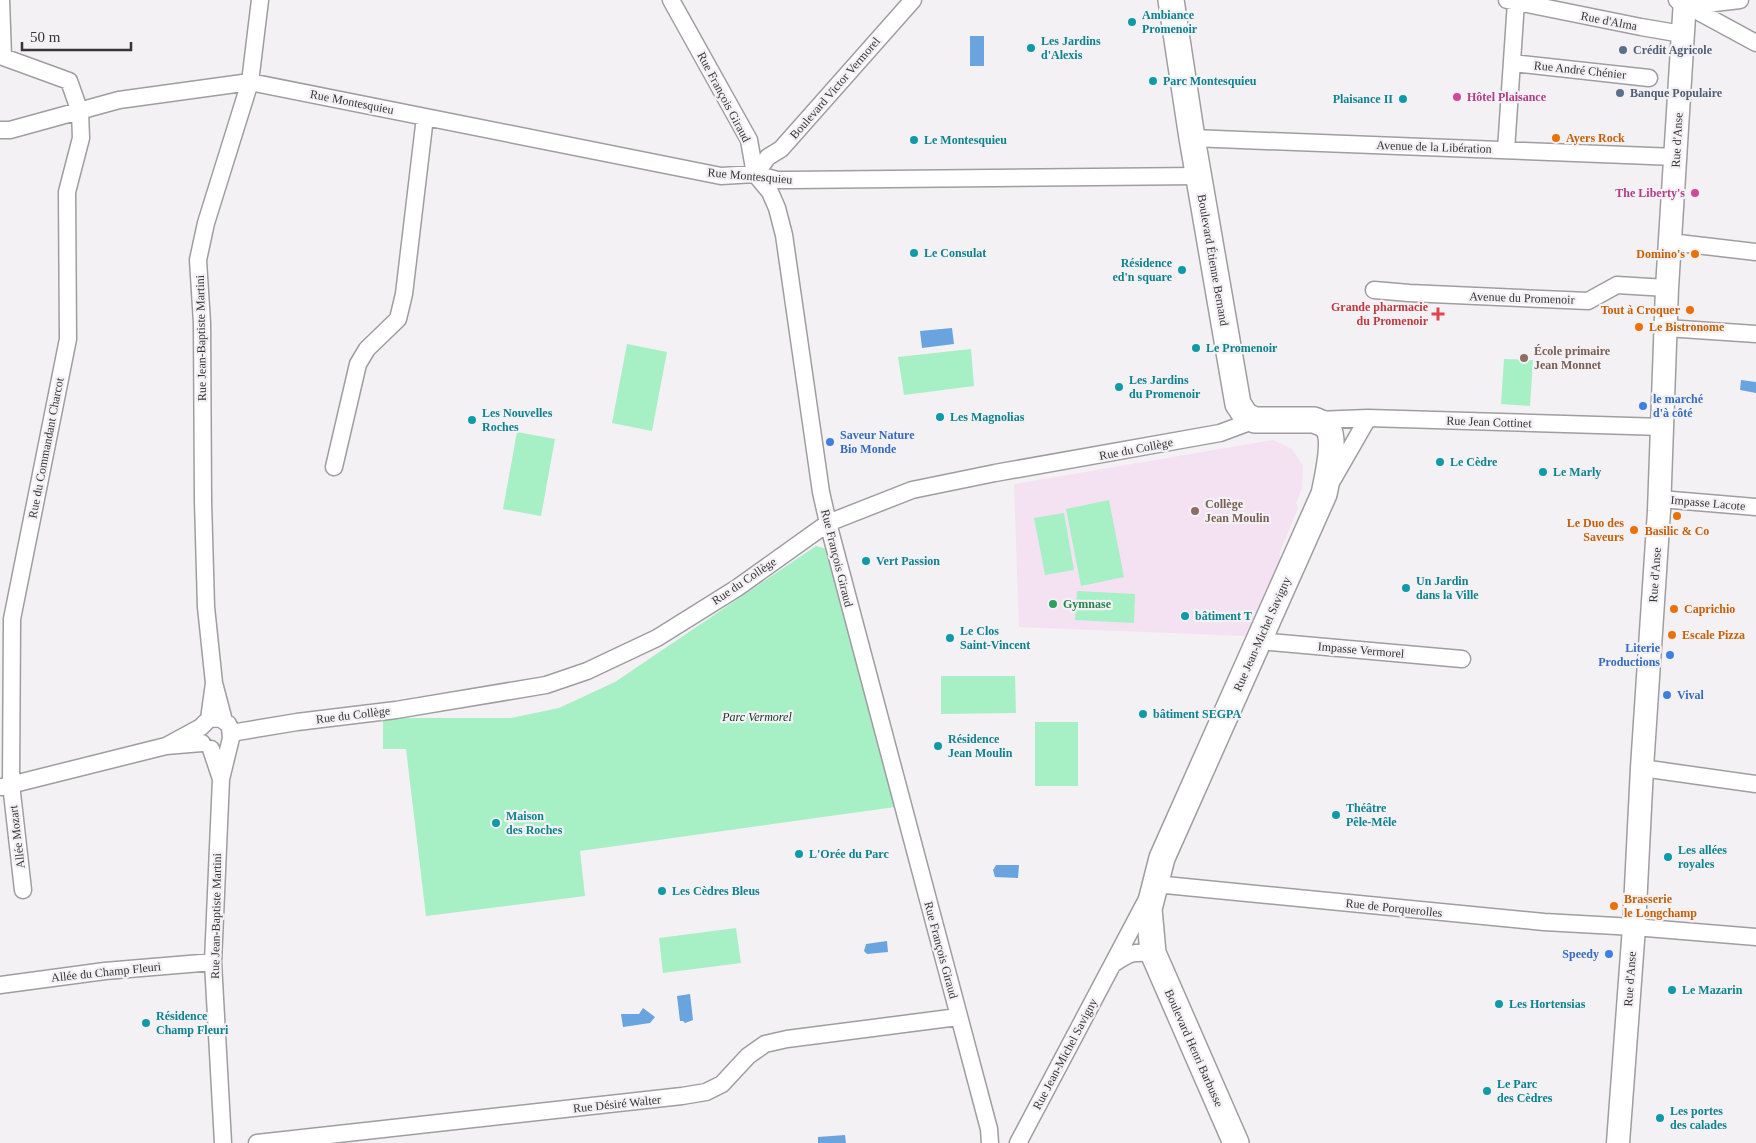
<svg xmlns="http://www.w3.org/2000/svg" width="1756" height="1143" viewBox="0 0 1756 1143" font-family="'Times New Roman',serif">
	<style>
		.education { fill: #f4e1f2 }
		.green { fill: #a7efc5 }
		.water { fill: #6aa4de }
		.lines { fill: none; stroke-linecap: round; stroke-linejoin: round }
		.minor-casing { stroke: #9f9da0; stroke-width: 19 }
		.secondary-casing { stroke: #9f9da0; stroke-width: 25 }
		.primary-casing { stroke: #9f9da0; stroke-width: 28 }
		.minor { stroke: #fff; stroke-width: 16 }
		.secondary { stroke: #fff; stroke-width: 22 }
		.primary { stroke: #fff; stroke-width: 25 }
		.culture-dot { fill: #0f9aa8; stroke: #f3f1f4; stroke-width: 2 }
		.service-dot { fill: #5c6f8a; stroke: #f3f1f4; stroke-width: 2 }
		.hotel-dot { fill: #d1479c; stroke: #f3f1f4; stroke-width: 2 }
		.food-dot { fill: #e8710a; stroke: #f3f1f4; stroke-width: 2 }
		.health-dot { fill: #e0444e; stroke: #f3f1f4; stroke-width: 2 }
		.education-dot { fill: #8d6e63; stroke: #f3f1f4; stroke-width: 2 }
		.shop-dot { fill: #3f7fe0; stroke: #f3f1f4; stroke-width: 2 }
		.leisure-dot { fill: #2e9e5b; stroke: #f3f1f4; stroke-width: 2 }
		.labels { text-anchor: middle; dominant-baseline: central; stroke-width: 4.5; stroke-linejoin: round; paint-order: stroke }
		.culture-label { font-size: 12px; font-weight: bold; fill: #0d838f; stroke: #f3f1f4; text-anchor: start }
		.street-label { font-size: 12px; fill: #363536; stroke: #f3f1f4 }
		.service-label { font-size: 12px; font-weight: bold; fill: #4e5e75; stroke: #f3f1f4; text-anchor: start }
		.hotel-label { font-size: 12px; font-weight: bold; fill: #b23c85; stroke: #f3f1f4; text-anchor: start }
		.food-label { font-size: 12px; font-weight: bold; fill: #c56008; stroke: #f3f1f4; text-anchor: start }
		.health-label { font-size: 12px; font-weight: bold; fill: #be3a42; stroke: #f3f1f4; text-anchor: end }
		.education-label { font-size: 12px; font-weight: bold; fill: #785e54; stroke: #f3f1f4; text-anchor: start }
		.shop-label { font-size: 12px; font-weight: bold; fill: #366cbe; stroke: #f3f1f4; text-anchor: start }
		.leisure-label { font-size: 12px; font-weight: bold; fill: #27864d; stroke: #f3f1f4; text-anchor: start }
		.park-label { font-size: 12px; font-style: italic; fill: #0f3422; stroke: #f3f1f4 }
	</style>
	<rect width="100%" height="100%" fill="#f3f1f4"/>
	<path class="education" d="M1273,440L1292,449L1303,466L1302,488L1296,503L1298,508L1280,552L1279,555L1281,558L1247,636L1019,627L1014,484Z"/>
	<path class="green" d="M627,344L667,352L652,431L612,423Z
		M971,349L974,386L904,395L898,357Z
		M1504,359L1533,360L1530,406L1501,404Z
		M517,432L555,439L541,516L503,509Z
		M1109,500L1124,577L1081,586L1066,509Z
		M1064,513L1074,570L1045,575L1034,518Z
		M816,546L827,549L895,807L580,851L585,896L426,916L406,749H383V718H511L559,708L615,682Z
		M1077,591L1135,594L1134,623L1075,620Z
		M941,676H1015L1016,713L941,714Z
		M1035,722H1078V786H1035Z
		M736,928L741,963L663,973L659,938Z"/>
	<path class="water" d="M970,36H984V66H970Z
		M952,328L954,344L922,348L920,331Z
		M1741,380L1756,382V393L1740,390Z
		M996,865H1019L1018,878L995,877L993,870Z
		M887,941L888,952L867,954L864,951L866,944Z
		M690,994L693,1020L685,1023L683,1021H680L677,996Z
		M643,1008L655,1017L650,1023L623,1027L621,1014H639Z
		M845,1135L846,1143H818V1137Z"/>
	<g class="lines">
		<g class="minor-casing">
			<path id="minor" d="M1,0L3,57L69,81L80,112L81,138L67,192L68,339L12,619L11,784L23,890
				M671,0L749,140L755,174L770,192L777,208L784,235L821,492L828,523L989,1129L990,1143
				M1507,0L1641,27L1682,34
				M1677,0L1685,6L1697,11L1756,43
				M1688,6L1740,0
				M1512,63L1649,78
				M0,130H10L119,100L250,82L721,176L755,174L777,180H789L1199,176
				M1192,138L1676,157
				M1506,150L1516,2
				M755,174L768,157L781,149L913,0
				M1670,242L1756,252
				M1374,290L1409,293L1588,301L1617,285L1667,288
				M1666,328L1756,334
				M1317,420L1368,418L1663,427
				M334,467L358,364L367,349L398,319L404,294L425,117
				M1333,479L1368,418
				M1660,499L1756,507
				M1259,641L1462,659
				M214,683L206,607L203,501L202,323L198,260L206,223L250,82L260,0
				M209,719L214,683L224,721
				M231,733L297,722L396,710L546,685L587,671L657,638L737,588L828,523L912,490L995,473L1220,433L1255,420
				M166,746L201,727L209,719L220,718L228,724L230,728L231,738L221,779L213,962L223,1143
				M211,749L221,779
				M1642,768L1756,784
				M2,787L166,746L202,743
				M1113,964C1131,952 1132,952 1153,953
				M0,985L105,971L213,962
				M257,1143L682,1096L706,1092L722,1084L748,1056L765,1044L787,1039L958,1017
				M1018,1143L1155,884L1544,922L1634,927L1756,937"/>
		</g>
		<g class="secondary-casing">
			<path id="secondary" d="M1618,1143L1634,927L1642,768L1659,511L1667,288L1685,0"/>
		</g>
		<g class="primary-casing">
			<path id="primary" d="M1171,0L1192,138L1238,404L1246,416L1255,420H1314C1319,422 1325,424 1328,428C1336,441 1327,480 1324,494L1162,858L1149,909L1153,953L1236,1143"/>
		</g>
		<use href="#minor" class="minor"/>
		<use href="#secondary" class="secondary"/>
		<use href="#primary" class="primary"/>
	</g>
	<g class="culture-dot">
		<circle cx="1132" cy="22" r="5"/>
		<circle cx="1031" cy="48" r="5"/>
		<circle cx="1153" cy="81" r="5"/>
		<circle cx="1403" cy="99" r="5"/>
		<circle cx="914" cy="140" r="5"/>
		<circle cx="914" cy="253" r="5"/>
		<circle cx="1182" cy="270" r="5"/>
		<circle cx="1196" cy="348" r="5"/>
		<circle cx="1119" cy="387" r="5"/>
		<circle cx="940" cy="417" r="5"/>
		<circle cx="472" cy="420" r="5"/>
		<circle cx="1440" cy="462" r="5"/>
		<circle cx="1543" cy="472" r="5"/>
		<circle cx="866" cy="561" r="5"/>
		<circle cx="1406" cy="588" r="5"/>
		<circle cx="1185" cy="616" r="5"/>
		<circle cx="950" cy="638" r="5"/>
		<circle cx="1143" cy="714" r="5"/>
		<circle cx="938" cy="746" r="5"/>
		<circle cx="1336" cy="815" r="5"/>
		<circle cx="496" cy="823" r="5"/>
		<circle cx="799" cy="854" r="5"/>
		<circle cx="1668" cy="857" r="5"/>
		<circle cx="662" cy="891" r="5"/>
		<circle cx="1672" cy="990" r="5"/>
		<circle cx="1499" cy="1004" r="5"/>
		<circle cx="146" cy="1023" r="5"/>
		<circle cx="1487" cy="1091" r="5"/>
		<circle cx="1660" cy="1118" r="5"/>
	</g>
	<g class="service-dot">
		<circle cx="1623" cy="50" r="5"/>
		<circle cx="1620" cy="93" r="5"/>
	</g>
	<g class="hotel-dot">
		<circle cx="1457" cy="97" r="5"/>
		<circle cx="1695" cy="193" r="5"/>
	</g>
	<g class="food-dot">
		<circle cx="1556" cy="138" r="5"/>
		<circle cx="1695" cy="254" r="5"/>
		<circle cx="1690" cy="310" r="5"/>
		<circle cx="1639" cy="327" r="5"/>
		<circle cx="1677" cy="516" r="5"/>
		<circle cx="1634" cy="530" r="5"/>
		<circle cx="1674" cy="609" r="5"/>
		<circle cx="1672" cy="635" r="5"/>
		<circle cx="1614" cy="906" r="5"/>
	</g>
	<path class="health-dot" d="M1435.5 306.5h5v5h5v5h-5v5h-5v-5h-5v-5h5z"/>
	<g class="education-dot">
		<circle cx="1524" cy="358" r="5"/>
		<circle cx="1195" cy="511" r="5"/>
	</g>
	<g class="shop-dot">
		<circle cx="1643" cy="406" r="5"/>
		<circle cx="830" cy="442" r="5"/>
		<circle cx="1670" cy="655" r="5"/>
		<circle cx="1667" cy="695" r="5"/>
		<circle cx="1609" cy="954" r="5"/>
	</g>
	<circle class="leisure-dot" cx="1053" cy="604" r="5"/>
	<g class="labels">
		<g class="culture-label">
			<text x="1142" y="15">Ambiance<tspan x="1142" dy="14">Promenoir</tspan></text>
			<text x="1041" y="41">Les Jardins<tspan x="1041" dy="14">d'Alexis</tspan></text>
			<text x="1163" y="81">Parc Montesquieu</text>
			<text x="1393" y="99" text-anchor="end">Plaisance II</text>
			<text x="924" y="140">Le Montesquieu</text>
			<text x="924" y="253">Le Consulat</text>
			<text x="1172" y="263" text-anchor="end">Résidence<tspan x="1172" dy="14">ed'n square</tspan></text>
			<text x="1206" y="348">Le Promenoir</text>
			<text x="1129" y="380">Les Jardins<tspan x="1129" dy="14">du Promenoir</tspan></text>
			<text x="482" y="413">Les Nouvelles<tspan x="482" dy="14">Roches</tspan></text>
			<text x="950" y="417">Les Magnolias</text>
			<text x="1450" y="462">Le Cèdre</text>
			<text x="1553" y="472">Le Marly</text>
			<text x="876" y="561">Vert Passion</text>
			<text x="1416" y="581">Un Jardin<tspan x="1416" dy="14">dans la Ville</tspan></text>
			<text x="1195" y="616">bâtiment T</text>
			<text x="960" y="631">Le Clos<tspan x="960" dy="14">Saint-Vincent</tspan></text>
			<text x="1153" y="714">bâtiment SEGPA</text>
			<text x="948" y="739">Résidence<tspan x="948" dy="14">Jean Moulin</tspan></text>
			<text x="1346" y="808">Théâtre<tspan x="1346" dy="14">Pêle-Mêle</tspan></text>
			<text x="506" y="816">Maison<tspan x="506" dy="14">des Roches</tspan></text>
			<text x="1678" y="850">Les allées<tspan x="1678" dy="14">royales</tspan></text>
			<text x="809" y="854">L'Orée du Parc</text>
			<text x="672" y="891">Les Cèdres Bleus</text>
			<text x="1682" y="990">Le Mazarin</text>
			<text x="1509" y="1004">Les Hortensias</text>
			<text x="156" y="1016">Résidence<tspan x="156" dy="14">Champ Fleuri</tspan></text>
			<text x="1497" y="1084">Le Parc<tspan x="1497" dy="14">des Cèdres</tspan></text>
			<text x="1670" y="1111">Les portes<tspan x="1670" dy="14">des calades</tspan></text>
		</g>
		<g class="street-label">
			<text transform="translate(1609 21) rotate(11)">Rue d'Alma</text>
			<text transform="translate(1580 70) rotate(6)">Rue André Chénier</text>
			<text transform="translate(835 88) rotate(-49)">Boulevard Victor Vermorel</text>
			<text transform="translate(724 97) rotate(62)">Rue François Giraud</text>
			<text transform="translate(352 102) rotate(11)">Rue Montesquieu</text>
			<text transform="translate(1677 140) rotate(-87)">Rue d'Anse</text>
			<text transform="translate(1434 147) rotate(2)">Avenue de la Libération</text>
			<text transform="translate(750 176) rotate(5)">Rue Montesquieu</text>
			<text transform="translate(1213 260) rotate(80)">Boulevard Étienne Bernand</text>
			<text transform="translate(1522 298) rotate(2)">Avenue du Promenoir</text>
			<text transform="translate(201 338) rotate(-91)">Rue Jean-Baptiste Martini</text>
			<text transform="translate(1489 422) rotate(2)">Rue Jean Cottinet</text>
			<text transform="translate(46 448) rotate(-79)">Rue du Commandant Charcot</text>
			<text transform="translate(1136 449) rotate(-11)">Rue du Collège</text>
			<text transform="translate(1708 503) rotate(5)">Impasse Lacote</text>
			<text transform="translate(837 558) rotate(76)">Rue François Giraud</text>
			<text transform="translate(1655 575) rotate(-86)">Rue d'Anse</text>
			<text transform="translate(744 581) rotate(-34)">Rue du Collège</text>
			<text transform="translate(1262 634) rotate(-66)">Rue Jean-Michel Savigny</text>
			<text transform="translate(1361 650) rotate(5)">Impasse Vermorel</text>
			<text transform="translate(353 715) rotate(-7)">Rue du Collège</text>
			<text transform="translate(17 837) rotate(-97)">Allée Mozart</text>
			<text transform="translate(1394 908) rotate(6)">Rue de Porquerolles</text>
			<text transform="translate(216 916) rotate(-89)">Rue Jean-Baptiste Martini</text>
			<text transform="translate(941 950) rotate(75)">Rue François Giraud</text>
			<text transform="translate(106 972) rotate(-6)">Allée du Champ Fleuri</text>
			<text transform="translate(1630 979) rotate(-86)">Rue d'Anse</text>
			<text transform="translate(1194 1048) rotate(66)">Boulevard Henri Barbusse</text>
			<text transform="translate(1065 1054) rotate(-62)">Rue Jean-Michel Savigny</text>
			<text transform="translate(617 1104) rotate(-6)">Rue Désiré Walter</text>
		</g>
		<g class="service-label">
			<text x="1633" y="50">Crédit Agricole</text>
			<text x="1630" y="93">Banque Populaire</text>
		</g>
		<g class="hotel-label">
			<text x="1467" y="97">Hôtel Plaisance</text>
			<text x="1685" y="193" text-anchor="end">The Liberty's</text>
		</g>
		<g class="food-label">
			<text x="1566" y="138">Ayers Rock</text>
			<text x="1685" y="254" text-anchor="end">Domino's</text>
			<text x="1680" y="310" text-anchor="end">Tout à Croquer</text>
			<text x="1649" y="327">Le Bistronome</text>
			<text x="1624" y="523" text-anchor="end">Le Duo des<tspan x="1624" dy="14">Saveurs</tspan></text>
			<text x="1677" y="531" text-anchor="middle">Basilic &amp; Co</text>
			<text x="1684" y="609">Caprichio</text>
			<text x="1682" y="635">Escale Pizza</text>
			<text x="1624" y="899">Brasserie<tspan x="1624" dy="14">le Longchamp</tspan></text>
		</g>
		<g class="health-label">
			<text x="1428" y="307">Grande pharmacie<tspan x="1428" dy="14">du Promenoir</tspan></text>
		</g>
		<g class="education-label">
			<text x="1534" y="351">École primaire<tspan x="1534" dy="14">Jean Monnet</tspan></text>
			<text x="1205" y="504">Collège<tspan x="1205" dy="14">Jean Moulin</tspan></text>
		</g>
		<g class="shop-label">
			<text x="1653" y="399">le marché<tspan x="1653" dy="14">d'à côté</tspan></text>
			<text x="840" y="435">Saveur Nature<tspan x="840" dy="14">Bio Monde</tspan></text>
			<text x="1660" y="648" text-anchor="end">Literie<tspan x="1660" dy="14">Productions</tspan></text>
			<text x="1677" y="695">Vival</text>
			<text x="1599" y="954" text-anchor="end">Speedy</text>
		</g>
		<g class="leisure-label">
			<text x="1063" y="604">Gymnase</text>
		</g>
		<g class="park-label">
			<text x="757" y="717">Parc Vermorel</text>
		</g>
	</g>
	<path d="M22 42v8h109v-8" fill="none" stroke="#363536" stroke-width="2.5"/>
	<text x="30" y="42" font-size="15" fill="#363536" stroke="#f3f1f4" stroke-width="4" paint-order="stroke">50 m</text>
</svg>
